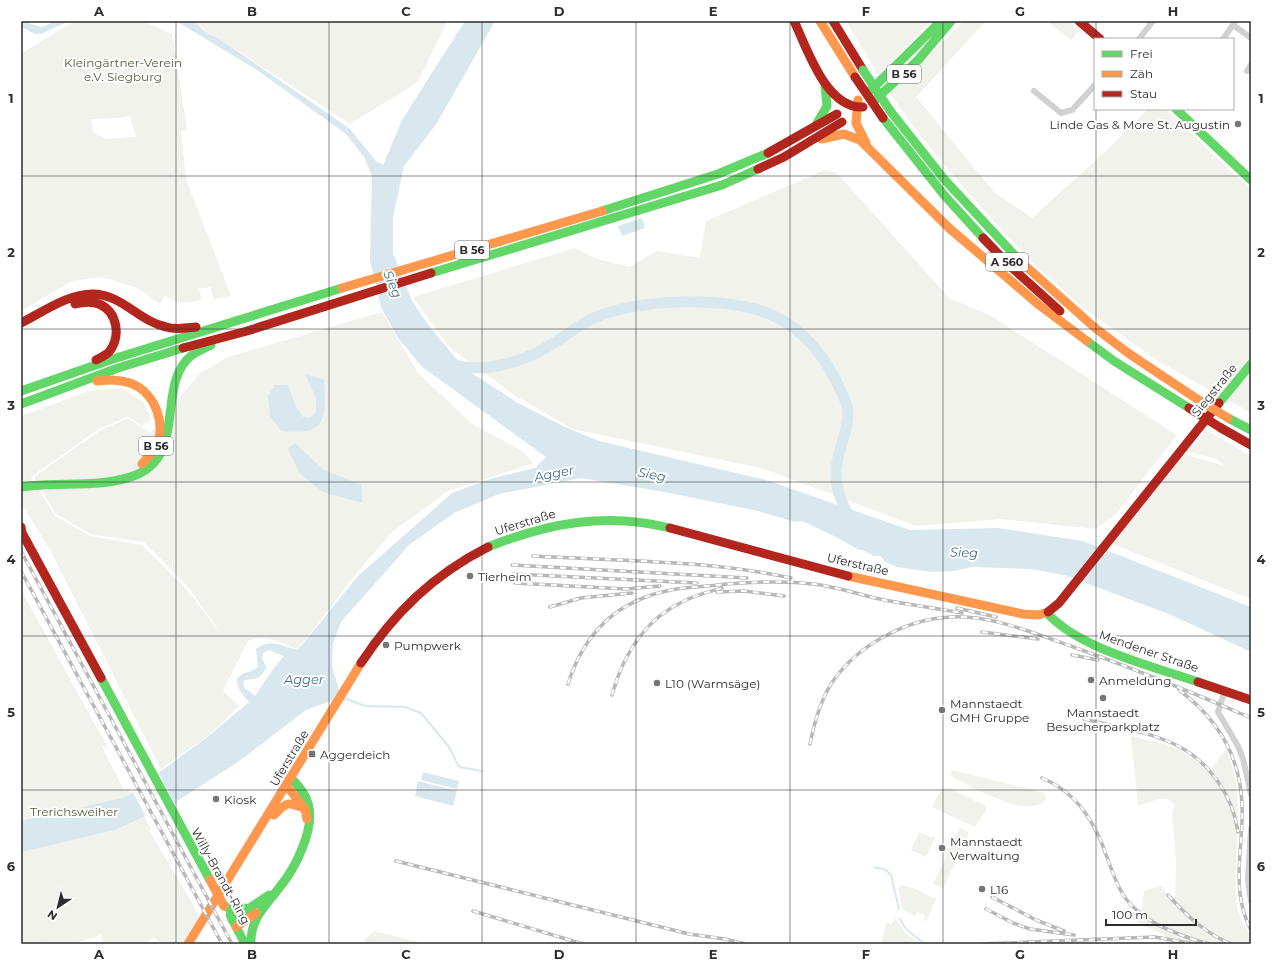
<svg xmlns="http://www.w3.org/2000/svg" width="1272" height="965" viewBox="0 0 1272 965" font-family="Montserrat,sans-serif">
	<style>
		.green { fill: #f0f2eb; fill-rule: evenodd }
		.water { fill: #d9e8ee; fill-rule: evenodd }
		.pier { fill: #fff }
		.lines { fill: none; stroke-linecap: round; stroke-linejoin: round }
		.stream { stroke: #d9e8ee; stroke-width: 2 }
		.river { stroke: #d9e8ee; stroke-width: 11 }
		.street { stroke: #d1d1d1; stroke-width: 6 }
		.fast { stroke: #63d668; stroke-width: 9 }
		.slow { stroke: #ff974d; stroke-width: 9 }
		.jam { stroke: #b3261e; stroke-width: 9 }
		.rail-casing { stroke: #b8b8b8; stroke-width: 3.5 }
		.rail { stroke: #fff; stroke-width: 2; stroke-dasharray: 6; stroke-linecap: butt }
		.fast-bridge { stroke: #63d668; stroke-width: 9 }
		.slow-bridge { stroke: #ff974d; stroke-width: 9 }
		.jam-bridge { stroke: #b3261e; stroke-width: 9 }
		.grid { fill: none; stroke: #2c2c2c; stroke-width: 1; stroke-opacity: 0.55 }
		.poi-dot { fill: #767676; stroke: #fff; stroke-width: 1.5 }
		.labels { text-anchor: middle; dominant-baseline: central; stroke-width: 4; stroke-linejoin: round; paint-order: stroke }
		.shield { fill: #fff; stroke: #6b6b6b; stroke-width: 1 }
		.shield-label { font-size: 11px; font-weight: bold; fill: #2c2c2c }
		.park-label { font-size: 12px; fill: #54623f; stroke: #fff }
		.poi-label { font-size: 12px; fill: #2c2c2c; stroke: #fff; text-anchor: start }
		.street-label { font-size: 12px; fill: #2c2c2c; stroke: #fff }
		.water-label { font-size: 13px; font-style: italic; fill: #447385; stroke: #fff }
		.neatline { fill: none; stroke: #2c2c2c; stroke-width: 1.5 }
		.grid-label { font-size: 13px; text-anchor: middle; font-weight: bold; fill: #2c2c2c }
	</style>
	<rect width="100%" height="100%" fill="#fff"/>
	<path class="green" d="M74,21H142L172,34L187,130L181,131L186,179L231,296L214,299L210,287L199,289L202,300C188,302 177,306 165,295L160,304L137,288L102,277L72,281L21,311V266H26L21,265V54ZM130,116L136,137L105,139L103,137L94,133L91,119L118,118Z
		M194,21H447L418,82L350,124L218,38L206,33Z
		M846,21H931L879,76Z
		M964,21H986L916,97L995,193L1032,218L1106,151L1148,109H1165L1251,190V413L1158,361L1082,307L1029,259L969,194L919,134L889,92L914,70Z
		M1047,21H1069L1080,30L1071,40Z
		M825,170L837,173L949,298L991,316L1177,435L1115,515L1096,529L1002,519L916,526L765,469L573,429L517,397L449,347L413,297L575,248L597,259L630,267L656,251L700,258L706,221Z
		M382,312L418,373L472,424L519,449L534,463L448,491L391,533L356,574L298,650C279,642 269,634 248,641L223,691L239,706L209,735L161,769L51,552L21,502V416L89,391L122,388L144,403L151,419L142,426L128,417L100,428L31,477L55,516L90,536L142,545L187,590L224,638L189,588L144,542L90,534L55,513L34,477L101,430L128,418L150,433L199,374L228,357Z
		M1206,430L1251,456V599L1112,544L1184,454L1224,466L1217,459L1188,452Z
		M21,590L108,748L101,745L124,790L129,789L151,829L149,830L200,917L185,944H161L154,937L145,944H104L101,935L73,944H47L45,942L44,944H21Z
		M1131,736C1167,744 1180,746 1208,772L1226,749C1249,799 1230,855 1237,907C1239,920 1251,932 1251,944H1141L1142,942L1166,943L1165,935L1148,928L1128,916L1142,909L1144,891L1162,886L1170,901L1175,898L1176,862L1172,812L1175,805L1168,799H1158L1138,806Z
		M952,771H956L1040,792L1045,794L1046,799C1030,821 972,787 954,778L951,775Z
		M942,788H949L986,806V810L975,827L932,807Z
		M960,828L968,832V836L943,888L933,884Z
		M919,832L930,837L936,836L926,857L911,850Z
		M901,885L916,889L936,899L926,922L924,920L926,916L918,912L915,916L903,910L898,888Z
		M895,918L906,934L917,941L916,944H881L886,922L891,925Z
		M374,931L427,944H363L364,940Z"/>
	<path class="water" d="M21,21L41,27L57,21H69L41,34H35L21,27Z
		M176,21H194L206,33L218,38L349,128L375,160L383,165L402,120L465,21H495L437,123L404,166L393,217V253L412,301L430,327L464,368L518,403L565,427L599,441L766,480L910,530L998,528L1083,541L1251,607V652L1169,614L1064,575L1031,569L972,567L954,571L931,572L897,567L885,562L881,556H874L865,551L857,549L838,538L802,521L795,522L758,511L670,493L581,478L499,494L454,513L409,545L341,622L333,643L332,666L339,690L348,697L345,702L336,699L306,710L238,762L177,801L115,830L21,852V821L126,797L210,735L249,702C242,694 237,689 237,679C245,669 252,674 258,666L256,649C268,638 284,646 298,650L358,576L452,493L490,479L535,468L546,457L421,366L398,338L381,307L370,261L372,176L364,157L346,134L257,70ZM269,650L284,656L273,669L255,696L245,688L243,684L244,680C255,679 262,679 266,667L262,658L263,653Z
		M642,218L645,228L622,236L618,226Z
		M305,374L324,380C326,420 327,436 281,431L270,416L268,396L275,385H288L295,405L303,417L310,418L316,412V398Z
		M295,443L324,470L362,485V503L323,492L300,474L288,449Z
		M423,772L459,781L457,789L421,780Z
		M418,781L457,791L453,806L415,796Z"/>
	<path class="pier" d="M158,772L175,804L146,817L132,790Z"/>
	<g class="lines">
		<path class="stream" d="M344,698L365,706L405,707L421,713L449,747L459,767L482,771
			M874,867L886,870L891,875L899,909
			M900,919L906,929L925,944"/>
		<path class="river" d="M451,364C484,374 520,363 549,346C563,338 575,327 590,320C633,298 730,295 774,316C805,331 827,359 841,391C844,397 848,406 848,414C848,429 841,443 838,458C832,480 840,502 852,520"/>
		<path class="street" d="M1235,21L1233,25L1251,38
			M1139,39L1153,21
			M1223,39L1233,25
			M1247,71L1251,65
			M1034,91L1061,113L1072,110L1095,85
			M1225,690L1218,712L1238,746L1243,759L1251,794
			M1251,829L1248,880L1251,901"/>
		<path class="fast" d="M869,92L941,21
			M875,100L919,59L951,21
			M1176,109L1251,180
			M891,112L944,179L1021,262
			M883,118L944,195L983,238
			M817,123L827,106L825,86
			M602,211L718,174L768,153
			M431,273L722,185L758,169
			M1087,341L1114,361L1189,408
			M21,391L113,359L342,288
			M1219,403L1251,364
			M21,404L118,368L183,348
			M1228,418L1251,430
			M21,487C59,481 100,489 136,475C188,454 155,384 192,355C198,351 205,348 211,345
			M488,547C548,523 606,512 670,528
			M1047,613C1080,649 1152,666 1198,682
			M101,678L210,880
			M224,906L237,911L245,908
			M230,915L245,944
			M232,920L269,895
			M251,944C250,919 265,907 279,888C295,869 316,828 308,803C305,793 298,785 291,778"/>
		<path class="slow" d="M820,21L855,77
			M858,100L856,123L866,143
			M821,139L844,134L860,140L949,228L1039,305L1087,341
			M1021,262L1094,327L1128,353L1197,399
			M342,288L602,211
			M97,381C109,380 119,379 130,383C156,392 168,427 154,450C151,455 146,459 142,464
			M848,576L1023,614L1038,615L1048,612
			M286,785L305,809L307,819
			M274,815C286,803 287,801 303,808
			M236,927L256,913
			M188,944L361,663"/>
		<path class="jam" d="M794,21C807,48 826,109 863,107
			M833,21L863,70
			M1079,21L1100,39
			M768,153L837,114
			M758,169L784,157L842,122
			M983,238L1011,267L1060,311
			M75,304C83,302 91,301 99,304C118,312 121,337 109,352C106,355 100,358 96,360
			M21,323C43,312 69,293 94,294C122,295 139,321 166,327C176,330 186,328 196,327
			M183,348L247,331L431,273
			M1221,428L1251,445
			M21,527L22,533
			M670,528L848,576
			M21,531L101,678
			M1048,612L1059,603L1219,403
			M361,663C395,612 433,575 488,547
			M1198,682L1251,700"/>
		<g class="rail-casing">
			<path id="rail" d="M21,551L232,944
				M533,556C619,561 707,560 791,578
				M512,565L747,578
				M21,571L222,944
				M513,574L697,583
				M515,583L626,589L660,586
				M717,592L744,591L784,596
				M550,607L581,598L632,593
				M957,608L996,617
				M982,632L1038,639
				M1072,655L1098,660
				M568,684C584,633 618,600 671,590C686,587 702,587 717,585C749,582 782,580 813,584C838,587 861,595 884,600C910,605 936,608 962,613
				M1179,690C1217,718 1240,756 1242,804C1243,820 1241,837 1240,853C1238,880 1238,905 1251,930
				M612,695C623,655 645,619 684,601C696,595 709,592 722,588
				M1084,719C1114,727 1148,731 1176,745C1209,761 1233,796 1238,832
				M810,744C814,724 820,702 831,684C856,646 905,619 951,617C992,615 1033,633 1071,646C1132,668 1192,692 1251,718
				M1042,778C1078,793 1096,824 1108,860C1113,873 1117,887 1126,899C1143,921 1169,931 1195,940
				M396,861L689,934L725,939L745,944
				M1168,895C1187,916 1205,933 1231,944
				M992,897L1036,920L1064,931
				M986,909L1013,923L1030,929L1074,935
				M473,911L583,944
				M1191,939L1210,944
				M981,944L1155,937L1189,943"/>
		</g>
		<use href="#rail" class="rail"/>
		<path class="fast-bridge" d="M863,70L891,112"/>
		<path class="slow-bridge" d="M1197,399L1228,418
			M210,880L224,906"/>
		<path class="jam-bridge" d="M855,77L883,118
			M1189,408L1221,428"/>
	</g>
	<path class="grid" d="M176,21V944M329,21V944M482,21V944M636,21V944M790,21V944M943,21V944M1096,21V39M1096,109V944M21,176H1251M21,329H1251M21,482H1251M21,636H1251M21,790H1251"/>
	<g class="poi-dot">
		<circle cx="1238" cy="124" r="4"/>
		<circle cx="470" cy="576" r="4"/>
		<circle cx="386" cy="645" r="4"/>
		<circle cx="1091" cy="680" r="4"/>
		<circle cx="657" cy="683" r="4"/>
		<circle cx="1103" cy="698" r="4"/>
		<circle cx="942" cy="710" r="4"/>
		<rect x="308" y="750" width="8" height="8" rx="2"/>
		<circle cx="216" cy="799" r="4"/>
		<circle cx="942" cy="848" r="4"/>
		<circle cx="982" cy="889" r="4"/>
	</g>
	<g class="labels">
		<g class="shield">
			<rect x="887" y="65" width="34" height="18" rx="3"/>
			<rect x="455" y="241" width="34" height="18" rx="3"/>
			<rect x="986" y="253" width="42" height="18" rx="3"/>
			<rect x="139" y="437" width="34" height="18" rx="3"/>
		</g>
		<g class="shield-label">
			<text x="904" y="74">B 56</text>
			<text x="472" y="250">B 56</text>
			<text x="1007" y="262">A 560</text>
			<text x="156" y="446">B 56</text>
		</g>
		<g class="park-label">
			<text x="123" y="62">Kleingärtner-Verein<tspan x="123" dy="14">e.V. Siegburg</tspan></text>
			<text x="74" y="811">Trerichsweiher</text>
		</g>
		<g class="poi-label">
			<text x="1230" y="124" text-anchor="end">Linde Gas &amp; More St. Augustin</text>
			<text x="478" y="576">Tierheim</text>
			<text x="394" y="645">Pumpwerk</text>
			<text x="1099" y="680">Anmeldung</text>
			<text x="665" y="683">L10 (Warmsäge)</text>
			<text x="950" y="703">Mannstaedt<tspan x="950" dy="14">GMH Gruppe</tspan></text>
			<text x="1103" y="712" text-anchor="middle">Mannstaedt<tspan x="1103" dy="14">Besucherparkplatz</tspan></text>
			<text x="320" y="754">Aggerdeich</text>
			<text x="224" y="799">Kiosk</text>
			<text x="950" y="841">Mannstaedt<tspan x="950" dy="14">Verwaltung</tspan></text>
			<text x="990" y="889">L16</text>
		</g>
		<g class="street-label">
			<text transform="translate(1214 390) rotate(-51)">Siegstraße</text>
			<text transform="translate(525 522) rotate(-17)">Uferstraße</text>
			<text transform="translate(858 564) rotate(13)">Uferstraße</text>
			<text transform="translate(1149 651) rotate(19)">Mendener Straße</text>
			<text transform="translate(289 758) rotate(-59)">Uferstraße</text>
			<text transform="translate(221 876) rotate(61)">Willy-Brandt-Ring</text>
		</g>
		<g class="water-label">
			<text transform="translate(393 284) rotate(68)">Sieg</text>
			<text transform="translate(554 473) rotate(-11)">Agger</text>
			<text transform="translate(652 474) rotate(11)">Sieg</text>
			<text transform="translate(964 552) rotate(2)">Sieg</text>
			<text x="304" y="679">Agger</text>
		</g>
	</g>
	<rect width="1272" height="965" fill="none" stroke="#ffffff" stroke-width="44"/>
	<rect x="1094" y="38" width="140" height="72" fill="#ffffff" stroke="#ababab"/>
	<rect x="1102" y="51" width="20" height="6" fill="#63d668" stroke="#ababab"/>
	<text x="1130" y="58" font-size="12" fill="#2c2c2c">Frei</text>
	<rect x="1102" y="71" width="20" height="6" fill="#ff974d" stroke="#ababab"/>
	<text x="1130" y="78" font-size="12" fill="#2c2c2c">Zäh</text>
	<rect x="1102" y="91" width="20" height="6" fill="#b3261e" stroke="#ababab"/>
	<text x="1130" y="98" font-size="12" fill="#2c2c2c">Stau</text>
	<g transform="translate(58 907) rotate(215)" stroke="#ffffff" stroke-width="3" paint-order="stroke">
	<path d="M0-3L7 15L0 10L-7 15Z" fill="#2c2c2c"/>
	<text y="-6" font-size="11" font-weight="bold" text-anchor="middle" fill="#2c2c2c">N</text>
	</g>
	<path d="M1106 919v6h90v-6" fill="none" stroke="#2c2c2c" stroke-width="2"/>
	<text x="1112" y="919" font-size="12" fill="#2c2c2c" stroke="#ffffff" stroke-width="3" paint-order="stroke">100 m</text>
	<rect x="22" y="22" width="1228" height="921" class="neatline"/>
	<g class="grid-label">
		<text x="99" y="16">A</text>
		<text x="252" y="16">B</text>
		<text x="406" y="16">C</text>
		<text x="559" y="16">D</text>
		<text x="713" y="16">E</text>
		<text x="866" y="16">F</text>
		<text x="1020" y="16">G</text>
		<text x="1173" y="16">H</text>
		<text x="11" y="103">1</text>
		<text x="1261" y="103">1</text>
		<text x="11" y="257">2</text>
		<text x="1261" y="257">2</text>
		<text x="11" y="410">3</text>
		<text x="1261" y="410">3</text>
		<text x="11" y="564">4</text>
		<text x="1261" y="564">4</text>
		<text x="11" y="717">5</text>
		<text x="1261" y="717">5</text>
		<text x="11" y="871">6</text>
		<text x="1261" y="871">6</text>
		<text x="99" y="959">A</text>
		<text x="252" y="959">B</text>
		<text x="406" y="959">C</text>
		<text x="559" y="959">D</text>
		<text x="713" y="959">E</text>
		<text x="866" y="959">F</text>
		<text x="1020" y="959">G</text>
		<text x="1173" y="959">H</text>
	</g>
</svg>
